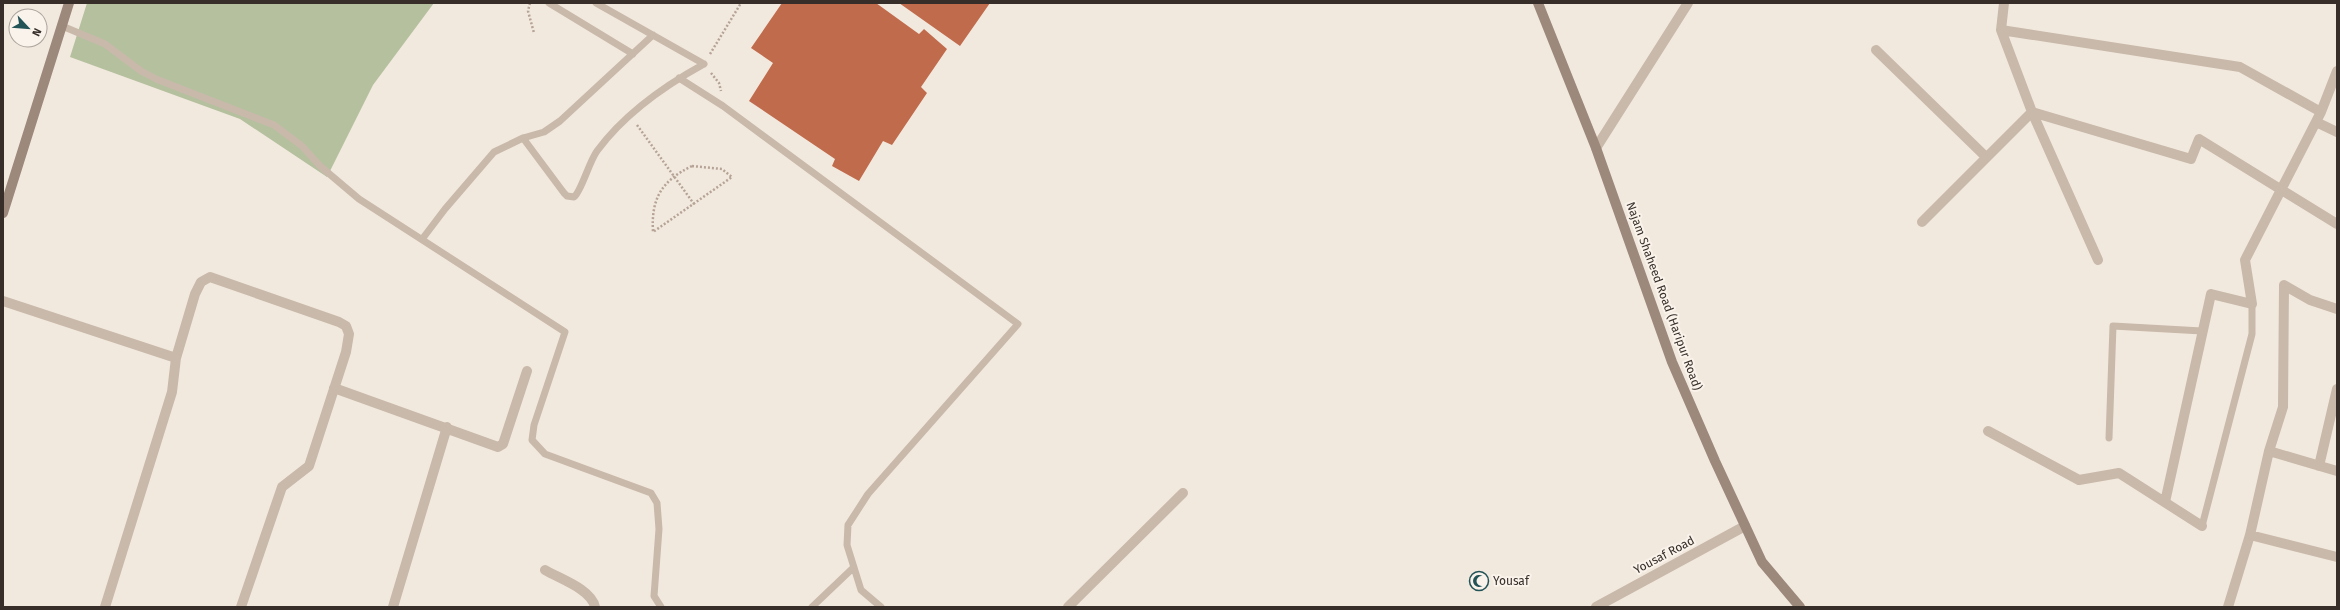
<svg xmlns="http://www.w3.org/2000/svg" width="2340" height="610" viewBox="0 0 2340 610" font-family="'Fira Sans',sans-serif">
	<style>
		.green { fill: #b5c09f }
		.building { fill: #c16b4d }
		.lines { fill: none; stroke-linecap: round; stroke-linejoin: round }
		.path { stroke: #b5a395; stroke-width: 2.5; stroke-dasharray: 2 2; stroke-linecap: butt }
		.lane { stroke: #c9b9aa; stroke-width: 7 }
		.street { stroke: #c9b9aa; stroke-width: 10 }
		.secondary { stroke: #9d887c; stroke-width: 10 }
		.labels { text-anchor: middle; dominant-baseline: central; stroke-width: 4; stroke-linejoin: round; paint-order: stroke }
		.street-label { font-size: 12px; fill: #372e2a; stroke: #f9f3eb }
		.poi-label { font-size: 12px; fill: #372e2a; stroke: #f9f3eb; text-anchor: start }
	</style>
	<rect width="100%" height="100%" fill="#f2e9de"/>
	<path class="green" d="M87,3H434L373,85L327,177L240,119L70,57Z"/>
	<path class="building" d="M782,3H876L919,34L924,29L947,49L921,87L927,93L892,145L883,141L859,181L832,166L835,159L749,101L773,63L751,48Z
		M899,3H990L960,46Z"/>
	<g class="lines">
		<path class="path" d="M530,3L528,11L534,33
			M710,54L741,3
			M711,73L719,83L721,91
			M637,125L694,204
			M692,166L722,169L732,177L653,232C651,199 661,181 692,166Z"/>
		<path class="lane" d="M549,3L633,54
			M596,3L704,64
			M62,26L105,44L141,71L156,79L274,125L302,146L320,166L359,199L565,332L534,425L532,440L545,454L651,493L657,503L659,529L654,596L661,607
			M679,78L723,106L1018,324L868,494L848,525L847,545L861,590L881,607
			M523,138L564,193L567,196L574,197C581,192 589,162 597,151C625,113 664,86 704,64
			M423,238L445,209L494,152L523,138L544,132L560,121L653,35
			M2109,438L2113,326L2202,331
			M2202,526L2252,334V304
			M812,607L853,568"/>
		<path class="street" d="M2004,3L2001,30L2032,112L2098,260
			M2001,30L2240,67L2321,112
			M1876,50L1986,157
			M2316,122L2337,132
			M1596,148L1688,3
			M1922,222L2032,112L2191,159L2199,139L2337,224
			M3,301L176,358
			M2337,309L2310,300L2284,285L2283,407L2269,451L2337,471
			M334,388L498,447L503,444L527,371
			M1988,431L2079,480L2119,473L2202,526
			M2319,466L2337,389
			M2165,502L2211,294L2252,304L2245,260L2321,112L2337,71
			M2250,535L2337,557
			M545,570C560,579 591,589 595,607
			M105,607L172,392L176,358L195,294L201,282L210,277L339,322L346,326L349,334L346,352L309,466L282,487L241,607
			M393,607L447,427
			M1068,607L1183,493
			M1596,607L1745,526
			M2228,607L2250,535L2269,451"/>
		<path class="secondary" d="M1538,3L1596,148L1672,362L1715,461L1762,562L1800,607
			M3,213L69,3"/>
	</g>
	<defs>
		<g id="mosque-ring" transform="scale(1)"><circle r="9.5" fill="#f9f3eb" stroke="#215357" stroke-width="1.5"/><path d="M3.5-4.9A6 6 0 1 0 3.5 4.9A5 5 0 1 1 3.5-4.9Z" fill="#215357"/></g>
	</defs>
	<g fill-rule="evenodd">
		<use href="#mosque-ring" x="1479" y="581"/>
	</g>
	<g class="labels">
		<g class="street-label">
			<text transform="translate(1664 296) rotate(70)">Najam Shaheed Road (Haripur Road)</text>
			<text transform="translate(1664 555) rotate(-28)">Yousaf Road</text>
		</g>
		<g class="poi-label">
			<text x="1493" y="581">Yousaf</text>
		</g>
	</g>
	<rect width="2340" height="610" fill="none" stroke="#372e2a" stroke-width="8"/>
	<g transform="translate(28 28) rotate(116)"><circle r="19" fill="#f9f3eb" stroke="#aba49e"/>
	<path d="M0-3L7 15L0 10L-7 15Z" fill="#215357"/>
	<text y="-6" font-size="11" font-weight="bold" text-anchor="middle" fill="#372e2a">N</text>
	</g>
</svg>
